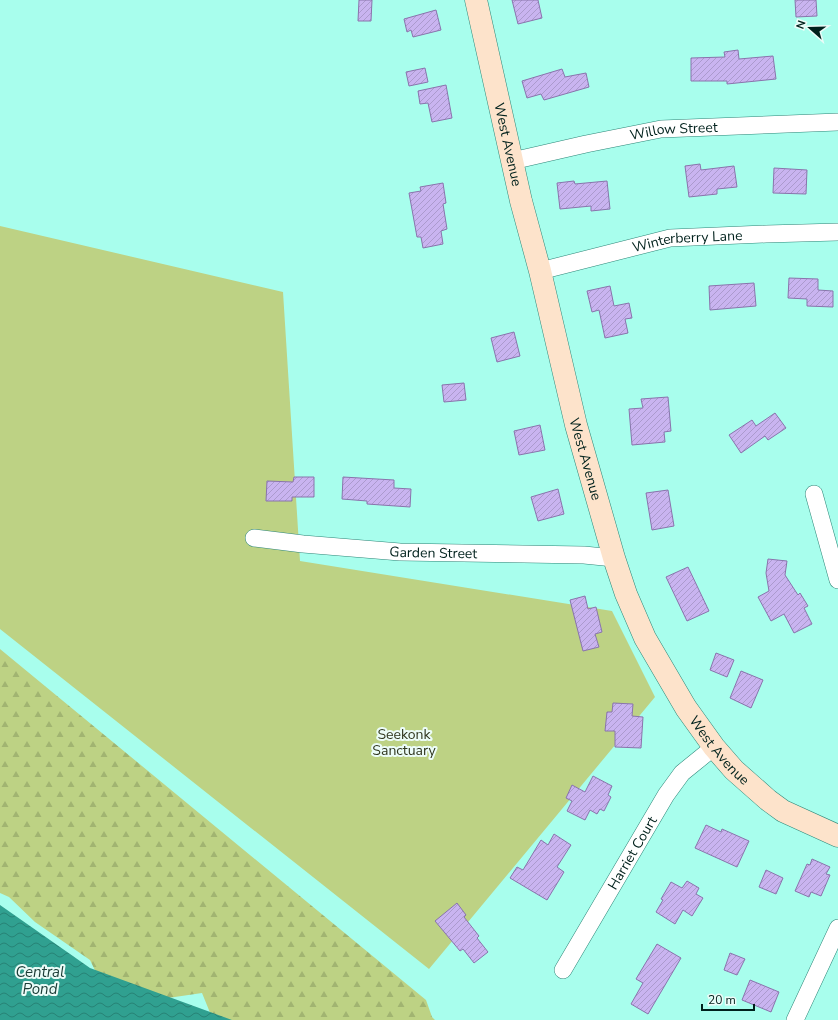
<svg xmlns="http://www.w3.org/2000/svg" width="838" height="1020" viewBox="0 0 838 1020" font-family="'Nunito Sans',sans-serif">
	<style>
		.forest { fill: url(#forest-firs) }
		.park { fill: #bdd284 }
		.water { fill: url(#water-waves) }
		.building { fill: url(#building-hatch); stroke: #8974ac }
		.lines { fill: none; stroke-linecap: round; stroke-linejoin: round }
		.street-casing { stroke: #2d8678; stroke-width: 18 }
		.secondary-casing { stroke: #2d8678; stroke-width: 23 }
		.street { stroke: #fff; stroke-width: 17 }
		.secondary { stroke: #fde3cb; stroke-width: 22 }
		.labels { text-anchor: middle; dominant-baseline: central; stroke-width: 4; stroke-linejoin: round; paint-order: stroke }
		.street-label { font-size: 14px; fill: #00211c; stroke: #ecfcf8 }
		.park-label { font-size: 14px; fill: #2f361e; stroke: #ecfcf8 }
		.water-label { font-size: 15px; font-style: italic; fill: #1c3d37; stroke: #ecfcf8 }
	</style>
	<defs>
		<pattern id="forest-firs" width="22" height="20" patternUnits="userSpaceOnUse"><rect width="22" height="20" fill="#bdd284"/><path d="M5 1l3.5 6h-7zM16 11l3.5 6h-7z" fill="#a1b471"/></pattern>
		<pattern id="water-waves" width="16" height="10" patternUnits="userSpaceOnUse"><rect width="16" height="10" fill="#30a090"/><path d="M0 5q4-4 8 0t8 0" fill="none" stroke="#268275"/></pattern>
		<pattern id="building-hatch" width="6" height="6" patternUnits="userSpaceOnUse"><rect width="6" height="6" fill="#c9b4f0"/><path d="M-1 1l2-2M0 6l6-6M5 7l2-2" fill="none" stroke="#ab9acd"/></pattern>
	</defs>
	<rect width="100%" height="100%" fill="#a8feed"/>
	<path class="forest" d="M0,649L426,1000L432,1017L435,1020H213L202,993L168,998L106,993L90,960L35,922L9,897L0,893Z"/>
	<path class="park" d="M0,226L283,292L300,561L612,611L655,697L429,969L0,629Z"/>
	<path class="water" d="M0,905L90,968L232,1020H0Z"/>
	<path class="building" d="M359,0H372L371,21H358Z
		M512,0H538L542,18L518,24Z
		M795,0H816L817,16L796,17Z
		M436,10L441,30L413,37L411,30L407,32L404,19Z
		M738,50L739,59L773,56L776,79L727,84V81H691V58L725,57L724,52Z
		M425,68L428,82L409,86L406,72Z
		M562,69L565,77L586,73L589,87L544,100L541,94L527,98L522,81Z
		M446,85L452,118L432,122L428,103L420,104L418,91Z
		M700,164L701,170L734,166L737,187L717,189V194L689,197L685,166Z
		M774,168L807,170L806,194L773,193Z
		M574,181L575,184L607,181L610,209L591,211V206L560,209L557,183Z
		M443,183L446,203L443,204L447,229L441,231L443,244L423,248L421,237H417L409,193L421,191L420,187Z
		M789,278L818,279V290L833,291V307L807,306V299L788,298Z
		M754,283L756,306L710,310L709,286Z
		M610,286L614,306L629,303L632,318L625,319L628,333L605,338L599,310L592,312L587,291Z
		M514,332L520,356L497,362L491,338Z
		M464,383L466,400L444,402L442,385Z
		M668,397L671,431L664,432L665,442L632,445L629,409L643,408L641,399Z
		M775,413L786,428L768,440L765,436L741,453L729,435L752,420L756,426Z
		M540,425L545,450L519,455L514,431Z
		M294,477H314V497H292V501H266L267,481L293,482Z
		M343,477L394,480V488L411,489L410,507L367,504V501L342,499Z
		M558,489L564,514L538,521L531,497Z
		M668,490L674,526L652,530L646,493Z
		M768,559L787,561L785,575L798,595L800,593L808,606L804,608L812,624L794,633L784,614L771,621L758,597L769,591L766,573Z
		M688,567L709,611L687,621L666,577Z
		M585,596L588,609L596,607L602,632L595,634L599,647L583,651L570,600Z
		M716,653L734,660L727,677L710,670Z
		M741,671L763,680L751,708L730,698Z
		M613,703L633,704L632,716L643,717L641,748L615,747V731H605L607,712H612Z
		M593,776L612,786L608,795L611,797L604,811L600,809L597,814L590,810L585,820L567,811L572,801L566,798L572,785L585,792Z
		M706,825L721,832L722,829L749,841L737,867L695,848Z
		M554,834L571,845L557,867L564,872L547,900L510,878L517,867L523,870L541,840L548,845Z
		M812,859L830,867L826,874L830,875L821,896L811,892L809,897L795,891L807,864L810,865Z
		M766,870L783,878L776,894L759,887Z
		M687,881L699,888L696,894L703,898L692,916L683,910L675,924L656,912L663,900L661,899L671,882L682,888Z
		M457,903L466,915L464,917L479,936L477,938L488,952L474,963L463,949L460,951L435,921Z
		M657,944L681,958L648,1014L631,1004L643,983L636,979Z
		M730,953L745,959L737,975L724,970Z
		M750,980L779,992L771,1012L742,1000Z"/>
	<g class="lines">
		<g class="street-casing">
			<g id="street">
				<path id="s1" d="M512,161L586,144L661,129L838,122"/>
				<path id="s2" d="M540,271L670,238L766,234L838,232"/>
				<path d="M814,494L838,580"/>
				<path id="s3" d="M254,538L303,544L400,552L584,555L614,558"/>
				<path id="s4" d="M563,970L666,795L682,773L714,747"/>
				<path d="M795,1020L838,928"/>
			</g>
		</g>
		<g class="secondary-casing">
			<g id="secondary">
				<path id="s5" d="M476,0L521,201L540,271L576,425L614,558L626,594L645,638L686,708L714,747L734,770L768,800L783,811L838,836"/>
			</g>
		</g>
		<use href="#street" class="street"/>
		<use href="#secondary" class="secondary"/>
	</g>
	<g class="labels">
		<g class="street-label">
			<text stroke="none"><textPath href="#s1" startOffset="165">Willow Street</textPath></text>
			<text stroke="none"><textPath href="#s5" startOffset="148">West Avenue</textPath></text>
			<text stroke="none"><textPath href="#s2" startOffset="151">Winterberry Lane</textPath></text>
			<text stroke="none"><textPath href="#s5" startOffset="472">West Avenue</textPath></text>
			<text stroke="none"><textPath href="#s3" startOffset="180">Garden Street</textPath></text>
			<text stroke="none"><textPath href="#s5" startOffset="796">West Avenue</textPath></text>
			<text stroke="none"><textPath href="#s4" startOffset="136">Harriet Court</textPath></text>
		</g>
		<g class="park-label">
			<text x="404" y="734">Seekonk<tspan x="404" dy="16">Sanctuary</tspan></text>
		</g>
		<g class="water-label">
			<text x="40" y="972">Central<tspan x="40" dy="17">Pond</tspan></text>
		</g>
	</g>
	<g transform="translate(810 28) rotate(290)" stroke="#ecfcf8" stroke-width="3" paint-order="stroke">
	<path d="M0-3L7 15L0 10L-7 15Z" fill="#00211c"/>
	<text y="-6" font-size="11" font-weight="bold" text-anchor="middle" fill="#00211c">N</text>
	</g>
	<path d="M702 1004v6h52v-6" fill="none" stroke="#00211c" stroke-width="2"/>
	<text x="708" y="1004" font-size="12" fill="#00211c" stroke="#ecfcf8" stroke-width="3" paint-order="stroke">20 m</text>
</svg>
